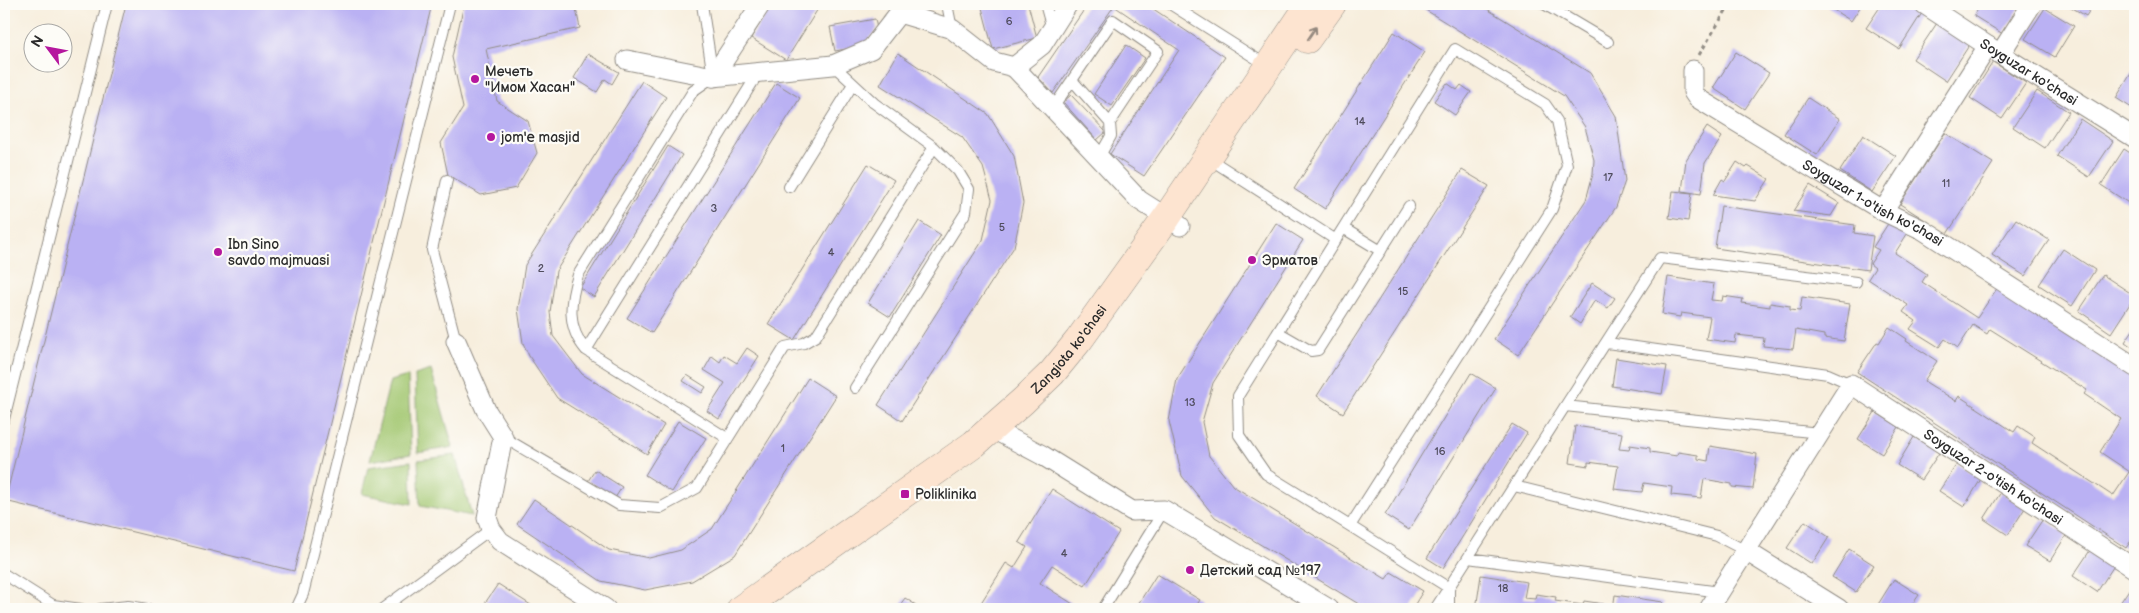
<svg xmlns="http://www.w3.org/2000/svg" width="2139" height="613" viewBox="0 0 2139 613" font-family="'Balsamiq Sans',sans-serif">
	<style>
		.green { fill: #a3c771; stroke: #67794e }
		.building { fill: #bab1f3 }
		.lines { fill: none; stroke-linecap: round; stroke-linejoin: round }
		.lane-casing { stroke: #918c84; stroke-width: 12 }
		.street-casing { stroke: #918c84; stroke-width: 21 }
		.secondary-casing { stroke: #918c84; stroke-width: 29 }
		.path { stroke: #918c84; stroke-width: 3; stroke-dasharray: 4 4; stroke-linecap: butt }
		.lane { stroke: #fff; stroke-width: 10 }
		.street { stroke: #fff; stroke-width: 19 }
		.secondary { stroke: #fde4d0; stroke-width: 28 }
		.oneway { stroke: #94887e }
		.poi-dot { fill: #b5179e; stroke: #fdfcf7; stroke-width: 2 }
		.labels { text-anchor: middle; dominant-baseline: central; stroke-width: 4.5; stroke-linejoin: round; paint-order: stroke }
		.number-label { font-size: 11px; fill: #4f4c5d }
		.poi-label { font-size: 14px; fill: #2b2b2b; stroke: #fdfcf7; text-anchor: start }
		.street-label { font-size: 14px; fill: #2b2b2b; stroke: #fdfcf7 }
	</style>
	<rect width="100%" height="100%" fill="#fdfcf7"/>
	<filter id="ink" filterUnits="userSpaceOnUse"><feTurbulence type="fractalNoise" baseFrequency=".02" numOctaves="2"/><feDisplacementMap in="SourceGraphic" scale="10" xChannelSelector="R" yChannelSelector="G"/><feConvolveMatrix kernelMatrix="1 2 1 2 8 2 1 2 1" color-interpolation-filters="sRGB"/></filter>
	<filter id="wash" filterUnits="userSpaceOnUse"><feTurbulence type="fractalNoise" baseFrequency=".0096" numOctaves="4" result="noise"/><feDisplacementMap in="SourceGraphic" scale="20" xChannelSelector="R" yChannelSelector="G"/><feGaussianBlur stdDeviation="1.12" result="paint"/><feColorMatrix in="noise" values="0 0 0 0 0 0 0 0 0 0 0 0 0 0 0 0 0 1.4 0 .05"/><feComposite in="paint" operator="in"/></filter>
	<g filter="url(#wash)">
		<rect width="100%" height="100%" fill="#f7eedd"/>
		<path class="green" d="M431,370L453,447L418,453L415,375Z
			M408,376L411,454L370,461L390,381Z
			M455,455L472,516L420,506L418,460Z
			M411,461L412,504L362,494L368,467Z"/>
		<g id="blocks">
			<path class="building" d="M126,4H432L294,571L5,501Z
				M464,4H575L580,28L486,49L497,101L528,121L537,153L516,188L481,195L448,175L441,143L463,108L452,57Z
				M772,4H821L786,60L751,38Z
				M981,4H1028L1037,38L993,49Z
				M1088,4H1146L1225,57L1144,176L1110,154L1179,50L1114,6L1053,93L1038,77Z
				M1416,4H1479L1590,73L1616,116L1625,181L1616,207L1518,355L1494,339L1586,200L1593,174L1594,160L1585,127L1564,96Z
				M1824,4H1862L1851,21Z
				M1882,4H1908L1922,13L1899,49L1866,28Z
				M1981,4H2022L2003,34L1974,16Z
				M2066,4H2094L2086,16Z
				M2045,8L2074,26L2055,57L2025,39Z
				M875,19L877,29L862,46L835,51L830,27Z
				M1937,23L1970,44L1946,81L1913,59Z
				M1394,32L1425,52L1325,209L1294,189Z
				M1126,45L1145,58L1112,106L1094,94Z
				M1736,52L1769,73L1745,109L1713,88Z
				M898,53L988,114L1014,156L1023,203L1014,247L902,421L878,405L983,240L992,200L983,167L962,137L880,85Z
				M588,54L619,72L612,84L605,79L597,92L574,78Z
				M1993,62L2026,83L2002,119L1970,98Z
				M2135,67V110L2116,98Z
				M642,81L666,97L556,271L550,312L553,336L582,374L664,425L647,454L557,398L529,356L523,343L518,309L525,265Z
				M776,83L800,98L652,333L627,318Z
				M1447,83L1457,90L1461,85L1471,92L1455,115L1434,101Z
				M2037,91L2069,112L2045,148L2013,127Z
				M1071,95L1106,132L1097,140L1063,102Z
				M1808,98L1840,119L1817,155L1784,134Z
				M2080,119L2113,141L2089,177L2057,156Z
				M1707,127L1722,137L1705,163L1701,194L1682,191L1686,160Z
				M1945,133L1993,163L1947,234L1900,204Z
				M1863,135L1896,156L1872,192L1840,171Z
				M668,146L682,155L594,297L580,288Z
				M2124,149L2135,156V202L2133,206L2101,185Z
				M1737,162L1746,168L1748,166L1769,179L1755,201L1713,195L1722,179L1725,181Z
				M868,164L894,180L794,340L768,324Z
				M1462,170L1489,186L1343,413L1317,396Z
				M1810,185L1839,203L1831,216L1793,211Z
				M1673,191L1692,193L1688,221L1669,218Z
				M1721,206L1855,225L1854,233L1873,236L1868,270L1715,248Z
				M1891,219L1909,231L1895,253L1927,274L1922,282L1977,318L1998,287L2135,376V464L2130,472L2100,452L2121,419L2084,394L2087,390L1990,329L1987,334L1973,325L1958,348L1945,339L1939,347L1910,329L1916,321L1903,312L1908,305L1868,279L1875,268L1870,264L1879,250L1873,247Z
				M2016,219L2049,240L2025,276L1992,255Z
				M919,221L941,235L890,317L868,303Z
				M1276,223L1303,240L1213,383L1202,422L1209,456L1233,486L1386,579L1391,572L1423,591L1412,609H1367L1215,517L1182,476L1169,421L1177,379Z
				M2063,249L2095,270L2072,306L2039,285Z
				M2103,275L2135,296L2111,333L2079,311Z
				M1668,277L1714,284L1711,300L1722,301L1723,296L1743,299L1742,303L1770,307V303L1790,306V310L1800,311L1802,297L1850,304L1844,341L1824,338V335L1796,330L1793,349L1763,346L1764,338L1736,335L1735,343L1706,339L1710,317L1681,313L1680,317L1662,314Z
				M1592,283L1615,298L1608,308L1595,300L1580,324L1570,317Z
				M1889,327L1907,339L1906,341L1937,361L1924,381L1956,401L1959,396L2014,432L2018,426L2035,437L2032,443L2113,496L2129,472L2135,477V535L2126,548L1857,372L1877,342L1879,343Z
				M2135,327V349L2125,342Z
				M747,348L759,356L719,419L707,411L725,383L704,370L712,356L720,362L724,355L737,363Z
				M1616,358L1667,366L1662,394L1612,386Z
				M1471,373L1496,388L1409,530L1385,515Z
				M687,375L706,387L702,393L683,381Z
				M808,378L836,396L735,555L692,581L645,590L601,581L517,524L534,499L609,550L649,558L681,550L712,529Z
				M1875,412L1899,427L1882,454L1858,439Z
				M678,421L706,438L672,492L645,475Z
				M1512,424L1527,433L1443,568L1427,558Z
				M1575,426L1622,433L1619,449L1629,450L1630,445L1650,448V452L1677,456L1678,452L1698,455V459L1708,461L1710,446L1757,454L1753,489L1732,487V484L1704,479L1701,498L1671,495L1672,487L1644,483L1642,492L1614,489L1618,466L1588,462V466L1570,463Z
				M1914,437L1939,453L1921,480L1897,465Z
				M1957,464L1981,479L1964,507L1939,491Z
				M595,470L622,487L615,498L588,481Z
				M1052,489L1119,532L1085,586L1052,565L1040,583L1073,604L1070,609H977L1006,563L1014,568L1027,547L1019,542Z
				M2001,492L2025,508L2008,535L1984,519Z
				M2043,519L2067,534L2050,561L2025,546Z
				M1805,521L1829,537L1812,564L1787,548Z
				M1849,549L1874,565L1856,592L1832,577Z
				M2091,549L2115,564L2097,592L2073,576Z
				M1157,574L1200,600L1194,609H1135Z
				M1481,575L1527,582L1524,598L1535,599L1536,594L1556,597L1555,601L1583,605L1584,601L1604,604L1603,609H1476Z
				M1894,579L1919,595L1909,609H1882L1877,606Z
				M2134,582L2135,583V609H2116Z
				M498,584L537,609H481Z
				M1615,595L1663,602L1662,609H1613Z
				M905,598L922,609H897Z"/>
		</g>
	</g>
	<g filter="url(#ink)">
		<use href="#blocks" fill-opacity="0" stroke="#918c84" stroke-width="1"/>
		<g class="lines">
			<g class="lane-casing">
				<path id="lane" d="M702,4L713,77L693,91L578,275C570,301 566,327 586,350L727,438
					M947,4L952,29
					M1045,4L1052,29
					M1170,4L1268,66
					M1544,4L1608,42
					M833,65L874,103L934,147L958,171L969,189L966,212L855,388
					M1072,80L1110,123
					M1053,108L1113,20L1158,51L1110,123L1111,136L1099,157
					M1208,158L1336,240
					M447,180L432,250L456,341
					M789,187L853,84
					M1343,228L1381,251
					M1278,332L1311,351L1318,350L1409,206
					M1607,343L1828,374L1851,384
					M586,350L759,72
					M1565,406L1820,433
					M4,419L107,4
					M503,437L619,505L660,508L697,488L785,347L804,343L816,336L934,147
					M1514,486L1717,536L1746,551
					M1350,526L1266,474L1239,435L1238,396L1455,49L1545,104L1557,121L1567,165L1552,209L1350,526L1449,588V609
					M1468,558L1720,592
					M4,574L53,605L81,609
					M100,609L128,606L148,609
					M296,609L303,594L450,4
					M382,609L491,529
					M1103,609L1164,510
					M1435,609L1660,258L1856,282"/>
			</g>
			<g class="street-casing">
				<g id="street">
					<path id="s1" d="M1924,4L2000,54L2135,138"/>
					<path d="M2000,54L2032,4"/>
					<path d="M627,60L713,77L833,65L871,49L899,13L952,29L994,62L1014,67L1042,45L1068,4"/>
					<path d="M1014,67L1139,200L1180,226"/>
					<path id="s2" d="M1693,70V92L1697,98L1883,211L1923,230L2135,367"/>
					<path d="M713,77L761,4"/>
					<path d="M1883,211L1988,46"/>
					<path d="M456,341L486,410L503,437L487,518L491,529L500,541L606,609"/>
					<path d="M993,429L1042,455L1132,511L1164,510L1329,609"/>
					<path d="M1746,551L1839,609"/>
					<path id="s3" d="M1709,609L1851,384L2135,569"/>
				</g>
			</g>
			<g class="secondary-casing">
				<g id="secondary">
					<path d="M1307,39L1332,4"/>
					<path id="s4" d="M741,609L974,444L1023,401L1052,373L1079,340L1167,217L1310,4"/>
				</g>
			</g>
			<path class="path" d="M1699,55L1730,4"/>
			<use href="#lane" class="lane"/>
			<use href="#street" class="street"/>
			<use href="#secondary" class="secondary"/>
		</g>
		<defs><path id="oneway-shaft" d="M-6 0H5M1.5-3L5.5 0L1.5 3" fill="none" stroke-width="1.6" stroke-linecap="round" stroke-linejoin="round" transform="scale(1.25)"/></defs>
		<use class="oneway" href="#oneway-shaft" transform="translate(1312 33) rotate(-56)"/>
	</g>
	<g class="poi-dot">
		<circle cx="475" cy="79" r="5"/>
		<circle cx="491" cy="137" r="5"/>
		<circle cx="218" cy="252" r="5"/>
		<circle cx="1252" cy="260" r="5"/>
		<rect x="900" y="489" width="10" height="10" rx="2.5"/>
		<circle cx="1190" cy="570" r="5"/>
	</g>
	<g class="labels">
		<g class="number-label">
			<text x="1009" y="21">6</text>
			<text x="1360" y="121">14</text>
			<text x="1608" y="177">17</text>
			<text x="1946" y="183">11</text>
			<text x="714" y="208">3</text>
			<text x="1002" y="227">5</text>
			<text x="831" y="252">4</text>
			<text x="541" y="268">2</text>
			<text x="1403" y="291">15</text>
			<text x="1190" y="402">13</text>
			<text x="783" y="448">1</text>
			<text x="1440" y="451">16</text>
			<text x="1064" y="553">4</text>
			<text x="1503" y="588">18</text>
		</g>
		<g class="poi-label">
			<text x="485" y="71">Мечеть<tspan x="485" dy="16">"Имом Хасан"</tspan></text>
			<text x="501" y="137">jom'e masjid</text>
			<text x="228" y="244">Ibn Sino<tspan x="228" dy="16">savdo majmuasi</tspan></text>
			<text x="1262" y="260">Эрматов</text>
			<text x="915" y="494">Poliklinika</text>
			<text x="1200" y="570">Детский сад №197</text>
		</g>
		<g class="street-label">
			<text stroke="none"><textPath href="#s1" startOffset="125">Soyguzar ko'chasi</textPath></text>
			<text stroke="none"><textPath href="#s2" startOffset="234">Soyguzar 1-o'tish ko'chasi</textPath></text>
			<text stroke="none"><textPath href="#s4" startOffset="420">Zangiota ko'chasi</textPath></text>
			<text stroke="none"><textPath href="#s3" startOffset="436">Soyguzar 2-o'tish ko'chasi</textPath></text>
		</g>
	</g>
	<rect width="2139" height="613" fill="none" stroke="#fdfcf7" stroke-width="20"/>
	<g transform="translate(48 48) rotate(302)"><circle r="24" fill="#fdfcf7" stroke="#a9a8a5"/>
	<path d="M0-4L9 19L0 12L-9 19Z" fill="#b5179e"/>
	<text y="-8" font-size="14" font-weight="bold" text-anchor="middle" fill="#2b2b2b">N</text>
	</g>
</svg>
